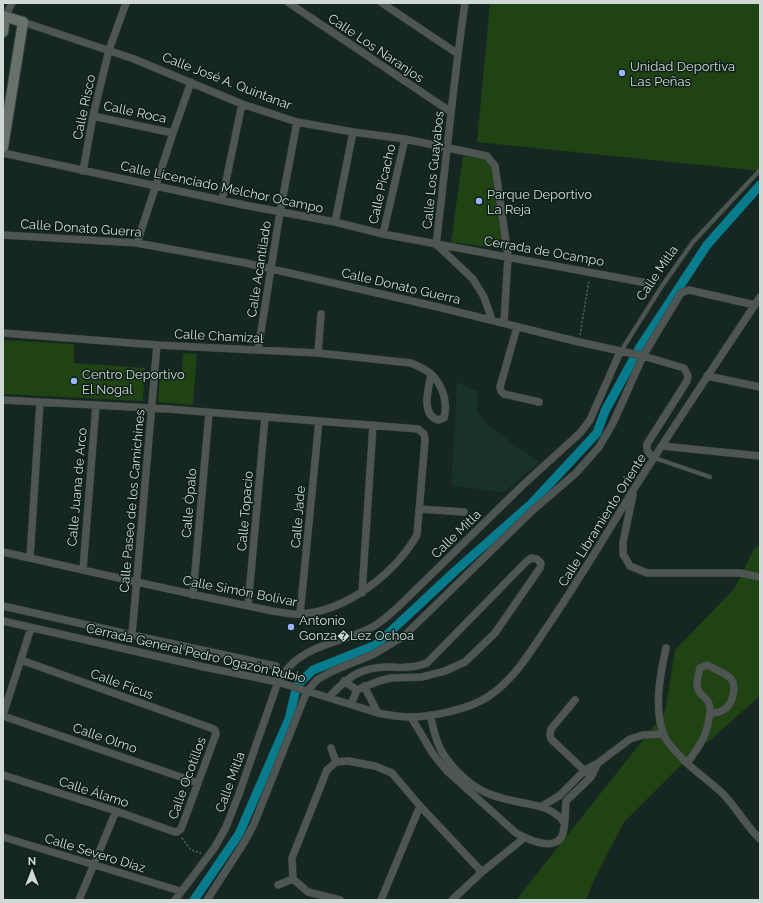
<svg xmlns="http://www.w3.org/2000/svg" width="763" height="903" viewBox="0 0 763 903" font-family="Raleway,sans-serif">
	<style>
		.built { fill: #18312b }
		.green { fill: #1f4313 }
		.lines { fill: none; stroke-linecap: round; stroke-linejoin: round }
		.canal { stroke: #087b8c; stroke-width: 9 }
		.lane-casing { stroke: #344440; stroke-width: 5 }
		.street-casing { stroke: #344440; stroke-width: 8 }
		.secondary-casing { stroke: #344440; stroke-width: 12 }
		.path { stroke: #54635f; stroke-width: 1.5; stroke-dasharray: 2 2; stroke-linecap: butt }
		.lane { stroke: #4f5651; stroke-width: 3.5 }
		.street { stroke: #4f5651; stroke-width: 7 }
		.secondary { stroke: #67726b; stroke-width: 10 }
		.poi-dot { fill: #98b5fd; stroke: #0d1e19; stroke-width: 1.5 }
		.labels { text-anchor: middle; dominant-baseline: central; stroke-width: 3; stroke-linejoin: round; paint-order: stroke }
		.street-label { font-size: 13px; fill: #cfdad6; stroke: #0d1e19 }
		.poi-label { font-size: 13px; fill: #cfdad6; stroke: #0d1e19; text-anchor: start }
	</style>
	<rect width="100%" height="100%" fill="#162723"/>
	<path class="built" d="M457,382L479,392L476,410L487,425L540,462L503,493L451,485Z"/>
	<path class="green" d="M490,3H760V171L477,142Z
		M463,156L493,160L510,250L451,242Z
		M3,340L74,344V363L145,368L143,401L3,394Z
		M183,353L197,354L193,405L158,402L160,370L182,371Z
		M760,544V696L676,770L624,822L594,880L586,900H516L665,712L675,650L734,589L754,549Z"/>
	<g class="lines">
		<path class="canal" d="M194,900L239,834L289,719L297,685L313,670L376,645L454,572L531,504L597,433L605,411L640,347L707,245L760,185"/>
		<g class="lane-casing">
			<path id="lane" d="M621,351L662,286L693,242L760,170
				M655,458L710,477"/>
		</g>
		<g class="street-casing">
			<path id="street" d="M289,3L451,112
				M382,3L458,54
				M5,17L12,3
				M23,22L134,59L242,104L297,122L353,132L405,139L487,156L495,166L508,256L504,323
				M93,116L173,133
				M3,153L244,205L335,222L383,234L647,283
				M83,171L93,116L109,50L126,3
				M222,200L242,104
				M335,222L353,132
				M383,234L405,139
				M3,235L137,243L246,263L438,307L579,342L643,356L684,368L688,376L687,381L647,444C646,452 649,454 655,458
				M137,243L173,133L191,82
				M436,245C446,164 453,83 465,3
				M437,245L473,279L484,297L492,320
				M517,327L500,387L501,391L504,394L539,402
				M3,333L157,345L318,353L411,363C418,366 425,369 431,374C443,385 448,403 444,418L438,420C420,414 429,388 431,374
				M258,350L280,212L297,122
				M318,353L321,314
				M707,376L760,387
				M3,400L168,409L418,429L424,434L425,440L417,535C395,573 347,611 301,614C292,615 281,612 272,611C253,607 234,603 215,599C144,584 74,568 3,552
				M662,446L760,456
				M633,495L623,542V554L630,566L647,573H740L760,577
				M419,509L464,512
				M30,558L40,402
				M83,570L96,405
				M362,593L373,425
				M193,595L209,413
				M3,606L132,635L276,666
				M248,606L265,417
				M300,614L319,421
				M3,621L204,667L278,682L378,713C388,715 399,717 410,717C432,717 468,709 486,698C512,682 529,654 545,630C576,585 604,538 632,492C674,426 717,362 760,297
				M132,635L157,345
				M666,648C660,675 654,706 663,733C666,741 673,749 679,755C692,770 709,780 723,794C737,808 746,826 760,839
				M344,681L357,690
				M364,686L378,713
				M329,697C348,677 361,666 391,667C404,668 415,668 427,663L526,562L531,558L537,559L541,563L540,568L495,633L465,662L445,671L422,677L391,678L379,681L357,690L351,704
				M575,700L551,729L550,734L551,739L587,773
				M3,715L31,628
				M430,715C433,726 435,738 440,748C443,755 449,762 454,768C476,792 492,797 524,803C539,806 553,808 564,822
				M3,716L198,783
				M411,717L433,754L447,771L516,833C527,839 554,852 562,836C566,826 565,812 566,801L591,777L598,763
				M331,748L336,762
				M687,763C698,748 706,738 709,719C710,714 711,709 709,704C708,700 704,697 701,694C694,687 698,677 700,668L707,665C714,669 723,672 729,677C738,684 733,703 725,709C721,712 715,713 710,714
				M3,775L116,811L172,831L177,832L181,829L216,734L215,730L211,728L21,660
				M542,806L559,796L585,770L598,763L630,739L643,735L664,734
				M3,837L180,891
				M278,885L293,879
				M79,900L116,811
				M175,900L215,847L226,827L239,794L278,682C282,677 285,671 289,667C308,646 339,642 364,631C377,626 388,616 399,606L524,484L580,433L590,420L620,352
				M207,900L245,841L254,824L307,691L318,679L335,670L374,654L404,636L533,510L576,473L599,447L613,423L643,356L681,293L689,290L755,305
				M340,900L308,892L293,879L292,858L327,770L336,762L348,761L375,766L392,773L420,806L482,872
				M381,900L420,806
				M452,900L482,872L524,838"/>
		</g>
		<g class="secondary-casing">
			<path id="secondary" d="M3,16L23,22L3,147
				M3,32L5,17"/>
		</g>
		<path class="path" d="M580,335L589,280
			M182,838L191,850L201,853"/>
		<use href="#lane" class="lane"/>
		<use href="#street" class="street"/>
		<use href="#secondary" class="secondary"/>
	</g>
	<g class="poi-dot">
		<circle cx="622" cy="73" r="4"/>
		<circle cx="479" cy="201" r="4"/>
		<circle cx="74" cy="381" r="4"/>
		<circle cx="291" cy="627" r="4"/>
	</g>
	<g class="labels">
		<g class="street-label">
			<text transform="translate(376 48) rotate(34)">Calle Los Naranjos</text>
			<text transform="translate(227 81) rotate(21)">Calle José A. Quintanar</text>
			<text transform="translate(84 107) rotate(-78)">Calle Risco</text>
			<text transform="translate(135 112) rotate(12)">Calle Roca</text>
			<text transform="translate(433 170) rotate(-84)">Calle Los Guayabos</text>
			<text transform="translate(382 184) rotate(-77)">Calle Picacho</text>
			<text transform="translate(222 187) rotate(12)">Calle Licenciado Melchor Ocampo</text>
			<text transform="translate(81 228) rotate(4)">Calle Donato Guerra</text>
			<text transform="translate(544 251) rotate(10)">Cerrada de Ocampo</text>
			<text transform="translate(259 269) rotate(-81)">Calle Acantilado</text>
			<text transform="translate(657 273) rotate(-56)">Calle Mitla</text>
			<text transform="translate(401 286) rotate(13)">Calle Donato Guerra</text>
			<text transform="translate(219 336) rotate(3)">Calle Chamizal</text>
			<text transform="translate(77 487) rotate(-85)">Calle Juana de Arco</text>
			<text transform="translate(132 501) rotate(-85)">Calle Paseo de los Camichines</text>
			<text transform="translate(189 503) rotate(-85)">Calle Ópalo</text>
			<text transform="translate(245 511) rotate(-85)">Calle Topacio</text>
			<text transform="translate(298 517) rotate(-85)">Calle Jade</text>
			<text transform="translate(602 520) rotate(-58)">Calle Libramiento Oriente</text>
			<text transform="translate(456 534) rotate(-44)">Calle Mitla</text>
			<text transform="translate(240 591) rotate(11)">Calle Simón Bolívar</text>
			<text transform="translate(196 653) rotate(13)">Cerrada General Pedro Ogazón Rubio</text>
			<text transform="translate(122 684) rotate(20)">Calle Ficus</text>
			<text transform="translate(105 738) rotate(19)">Calle Olmo</text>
			<text transform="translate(187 778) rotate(-70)">Calle Ocotillos</text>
			<text transform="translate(230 782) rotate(-70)">Calle Mitla</text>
			<text transform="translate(94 792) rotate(18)">Calle Álamo</text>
			<text transform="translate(95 853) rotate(17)">Calle Severo Díaz</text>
		</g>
		<g class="poi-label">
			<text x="630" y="66">Unidad Deportiva<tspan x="630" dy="15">Las Peñas</tspan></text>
			<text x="487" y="194">Parque Deportivo<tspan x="487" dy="15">La Reja</tspan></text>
			<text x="82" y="374">Centro Deportivo<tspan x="82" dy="15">El Nogal</tspan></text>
			<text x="299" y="620">Antonio<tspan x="299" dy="15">Gonza�Lez Ochoa</tspan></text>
		</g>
	</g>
	<rect width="763" height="903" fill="none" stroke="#cfdad6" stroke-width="8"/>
	<g transform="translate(32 871)" stroke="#0d1e19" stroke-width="3" paint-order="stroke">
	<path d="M0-3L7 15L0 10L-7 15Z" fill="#cfdad6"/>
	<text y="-6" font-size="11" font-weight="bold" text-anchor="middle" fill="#cfdad6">N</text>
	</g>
</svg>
